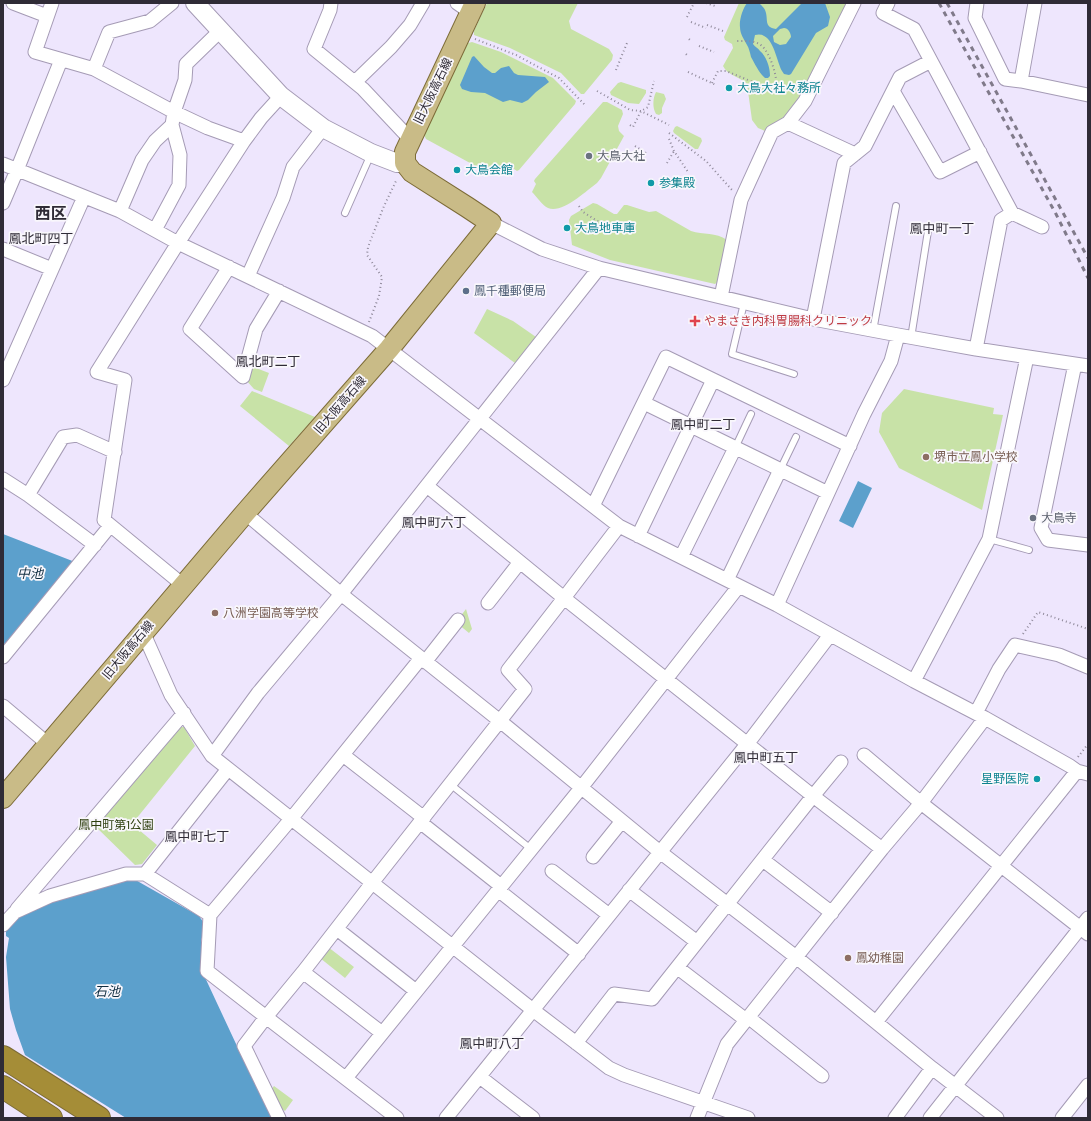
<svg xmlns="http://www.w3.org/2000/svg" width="1091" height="1121" viewBox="0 0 1091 1121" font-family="'DM Sans','Noto Sans JP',sans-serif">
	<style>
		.green { fill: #c8e2a7 }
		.water { fill: #5ca0cc; fill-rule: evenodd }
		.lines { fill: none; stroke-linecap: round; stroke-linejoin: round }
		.lane-casing { stroke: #a59bb5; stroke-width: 8 }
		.street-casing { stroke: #a59bb5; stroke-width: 15 }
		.secondary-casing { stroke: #a59bb5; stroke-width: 20 }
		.primary-casing { stroke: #7c6b37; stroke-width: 22 }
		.highway-casing { stroke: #7c6b37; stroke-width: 24 }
		.path { stroke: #8f899a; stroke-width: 2; stroke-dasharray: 1 3; stroke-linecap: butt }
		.lane { stroke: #fff; stroke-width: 6 }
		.street { stroke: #fff; stroke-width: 13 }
		.secondary { stroke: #fff; stroke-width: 18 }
		.primary { stroke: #c9bb87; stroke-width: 20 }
		.highway { stroke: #a58d37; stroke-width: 22 }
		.rail { stroke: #807a8a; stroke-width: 3; stroke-dasharray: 5 5; stroke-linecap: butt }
		.culture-dot { fill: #0f9aa8; stroke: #f9f7fc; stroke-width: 1.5 }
		.worship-dot { fill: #6b7280; stroke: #f9f7fc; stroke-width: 1.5 }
		.service-dot { fill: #5c6f8a; stroke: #f9f7fc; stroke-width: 1.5 }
		.health-dot { fill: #e0444e; stroke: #f9f7fc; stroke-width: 1.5 }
		.education-dot { fill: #8d6e63; stroke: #f9f7fc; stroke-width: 1.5 }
		.labels { text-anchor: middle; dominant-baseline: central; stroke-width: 3.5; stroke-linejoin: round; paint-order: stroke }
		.culture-label { font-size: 12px; fill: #0d838f; stroke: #f9f7fc; text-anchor: start }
		.street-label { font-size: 12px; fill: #2f2b36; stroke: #f9f7fc }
		.worship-label { font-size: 12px; fill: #5b616d; stroke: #f9f7fc; text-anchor: start }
		.service-label { font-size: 12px; fill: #4e5e75; stroke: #f9f7fc; text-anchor: start }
		.health-label { font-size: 12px; fill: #be3a42; stroke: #f9f7fc; text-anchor: start }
		.education-label { font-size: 12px; fill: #785e54; stroke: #f9f7fc; text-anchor: start }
		.park-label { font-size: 12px; fill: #2e3f0f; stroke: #f9f7fc }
		.neighbourhood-label { font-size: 13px; fill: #2f2b36; stroke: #f9f7fc }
		.water-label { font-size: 13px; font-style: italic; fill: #0f2d40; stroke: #f9f7fc }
		.district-label { font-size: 16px; font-weight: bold; fill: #2f2b36; stroke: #f9f7fc }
	</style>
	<rect width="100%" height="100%" fill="#eee6fd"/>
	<path class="green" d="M487,3H578L569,21L571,29L609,49L613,55L612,60L584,94H581L561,73L510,48L474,35V31Z
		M739,3H849L800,102L783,120L769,130L765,131L758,128L752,120L747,84C740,77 727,75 723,66L733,48L732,44L725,40L724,37Z
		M472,42L501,52L553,78L576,101L575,104L519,170L517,171L508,165C501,167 500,173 492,175L426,139L424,135L468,43Z
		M621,82L646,90V93L639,104L628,103L611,95L610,92L618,83Z
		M656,92L664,94L666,99L662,108V113L659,115L656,114C652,107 653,98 656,92Z
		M603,102H607L622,110L623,114L618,126L619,131L624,136L601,178L597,183C586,191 562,214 548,208C542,205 537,197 532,192L536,184L534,181L535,179Z
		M677,126L701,138L702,141L698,149H695L674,133L673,131L675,127Z
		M593,203L597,204L614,214H617L624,205H627L649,212L656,211L691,231C703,235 716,232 727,240L720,280L715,284L610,260L572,245L569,220L571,216Z
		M487,309L513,321L536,337L515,363L474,333Z
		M251,366L269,373L262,392L254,389L246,380Z
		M904,389L994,408L993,414L1003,415L982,510L899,468L879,432L882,413Z
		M252,391L315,417L289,446L240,406Z
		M466,609L472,629L469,633L458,624L460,617Z
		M177,727H184L195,746L132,824L157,845L142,864L135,865L94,825Z
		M328,947L354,967L345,978L320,958Z
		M274,1086L293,1100L285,1111L275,1104L269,1092Z"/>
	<path class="water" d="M747,3H759C761,5 764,8 765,10C769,19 763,27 776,29L802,3H825L830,17L828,26L816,33L791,74L789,75L784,74L782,71C776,60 773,30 755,35L753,44C755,47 758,48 760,51C767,57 770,68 770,76L768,78H765C759,73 755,64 751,57C750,53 749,48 747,45C744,39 740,34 740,27C739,20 743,8 747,3ZM784,28C788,28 791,33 791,37L786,44L780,45L774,42L773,36L780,29Z
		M474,56L484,67L492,73H495L501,68L509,66L514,73L518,75L545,77L549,82L536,92L528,100L522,103L510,100L503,102L485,93L471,92L462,89L460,85L472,57Z
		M858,481L872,488L853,528L839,521Z
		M3,534L75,562L3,646Z
		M132,878L199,916L206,926L201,940L202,971L244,1061L274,1118H126L25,1055L16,1030L10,1009L6,957L9,938L6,936V928L16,917L51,901Z"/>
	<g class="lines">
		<g class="lane-casing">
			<path id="lane" d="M345,213L371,154
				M744,303L732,354L794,374
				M873,331L896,206
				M911,338L928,231
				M735,448L751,414
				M780,470L796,437
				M989,539L1029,550
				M450,784L531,849"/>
		</g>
		<g class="street-casing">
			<path id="street" d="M13,3L47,16
				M52,3L35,52L94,69L174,112L208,128L244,141
				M331,3L330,10L314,49L363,89L410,139
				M457,3L470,12
				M888,3L883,13L914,29L1012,213L1001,220L976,349
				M977,3L975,18L1005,79L1021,81
				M1035,3L1021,81L1088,95
				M94,69L109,32L150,21L172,3
				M355,82L391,47L410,25L423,3
				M893,91L940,172L980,152
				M788,123L855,154
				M3,164L120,211L178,243L372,336L619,526L777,605L914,681L985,718L1070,766L1077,771L1088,774
				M3,203L17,170L61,60
				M120,211L142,160L155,141L172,125L174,112L185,80L186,64L221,30
				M1012,213L1042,227
				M491,223L542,249L599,268L813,319L898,335L976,349L1088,366
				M155,230L179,185L180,155L172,125
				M3,249L52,269
				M229,267L190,329L243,377L256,329L279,291
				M248,276L283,198L293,167L323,128
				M721,297L741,200L772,132L788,123L805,101L854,3
				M813,319L844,163L865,146L900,77L931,61
				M1075,364L1041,528L1048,540L1088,545
				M3,380L84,197
				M644,403L828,493
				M3,479L28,495L95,545
				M427,486L564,598L813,796L882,849
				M28,495L63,437L77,435L115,452
				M593,506L666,357L850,446
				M245,513L341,594L500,721L660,852L796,957L932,1068L997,1118
				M638,536L713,380
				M681,557L735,448
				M727,580L780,470
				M183,585L104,520L125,380L97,372L178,243L244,141L261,118L281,96
				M488,603L520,562
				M777,605L864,414L891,361L898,335
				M143,632L171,695L212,756L533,1010L609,1068L624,1075L748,1118
				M3,657L110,526
				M425,662L458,620
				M914,681L989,539L1027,357
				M3,706L48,744
				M976,713L999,669L1015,645L1059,655L1088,667
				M343,755L424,818
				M864,755L921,803L1088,934
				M212,756L258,693L341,594L599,268
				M420,822L501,886
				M593,857L622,821
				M763,860L832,913
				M552,871L609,915
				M145,874L228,769
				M498,890L579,954
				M629,890L697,942
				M17,909L184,713
				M210,915L291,819L421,658
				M3,925L15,912L50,896L126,874H145L210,915L207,971L266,1017L244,1046L279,1118
				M337,929L416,991
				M678,968L746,1020
				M303,972L382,1033
				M748,1017L822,1076
				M876,1022L1077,771
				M576,1043L614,994L652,999L813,796L841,762
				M480,1077L533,1118
				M346,1078L581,788L739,586
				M397,1118L266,1017L303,972L372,883L525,689L508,670L564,598L619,526
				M446,1118L748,743L830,635
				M697,1118L727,1044L882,849L921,803L985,718
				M895,1118L932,1068
				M930,1118L1088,918
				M1062,1118L1088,1085"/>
		</g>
		<g class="secondary-casing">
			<path id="secondary" d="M195,3L281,96L323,128L371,153L397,163H405"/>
		</g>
		<g class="primary-casing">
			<path id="primary" d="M3,798L245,513L389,349L491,223L467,207L412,172L405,163V152L475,3"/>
		</g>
		<g class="highway-casing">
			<path id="highway" d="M3,1057L99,1118
				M3,1087L51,1118"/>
		</g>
		<path class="path" d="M706,3L715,6
			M828,3L829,7
			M687,17L694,3
			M691,22L706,28
			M707,25L723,31
			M475,39L516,55L559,78L585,105
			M689,39L690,40
			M699,46L714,52
			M686,54L687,55
			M616,70L620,60L627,43
			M688,72L716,85
			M712,83L718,71H726L770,89H773C775,87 775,87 776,84C777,74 769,52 762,46C755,40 746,41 737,41
			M597,91L630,110L641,111L669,125
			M630,125L633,127L641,111L648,107L654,81
			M669,133L706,161L732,190
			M669,139L674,151L688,172
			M635,146L646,153
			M667,163L674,151
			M579,206L583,212L599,222
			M369,322L379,296L382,277L367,255L368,247L384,206L397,179
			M1023,634L1038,612L1088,629
			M1078,757L1088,744"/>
		<use href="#lane" class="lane"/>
		<use href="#street" class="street"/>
		<use href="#secondary" class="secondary"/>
		<use href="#primary" class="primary"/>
		<use href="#highway" class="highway"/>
		<path class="rail" d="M939,3L1056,214L1088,278
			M947,3L1088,258"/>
	</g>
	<g class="culture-dot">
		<circle cx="729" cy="88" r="4"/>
		<circle cx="457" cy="170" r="4"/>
		<circle cx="651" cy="183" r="4"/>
		<circle cx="567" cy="228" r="4"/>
		<circle cx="1037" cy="779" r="4"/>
	</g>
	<g class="worship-dot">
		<circle cx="589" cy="156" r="4"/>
		<circle cx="1033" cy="518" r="4"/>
	</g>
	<circle class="service-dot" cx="466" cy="291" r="4"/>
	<path class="health-dot" d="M693 315h4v4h4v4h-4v4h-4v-4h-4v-4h4z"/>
	<g class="education-dot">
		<circle cx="926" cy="457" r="4"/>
		<circle cx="215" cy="613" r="4"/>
		<circle cx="848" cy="958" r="4"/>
	</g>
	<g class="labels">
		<g class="culture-label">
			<text x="737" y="88">大鳥大社々務所</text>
			<text x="465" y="170">大鳥会館</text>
			<text x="659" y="183">参集殿</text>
			<text x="575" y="228">大鳥地車庫</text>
			<text x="1029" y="779" text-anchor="end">星野医院</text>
		</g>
		<g class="street-label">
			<text transform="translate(433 91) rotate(-64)">旧大阪高石線</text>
			<text transform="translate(340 405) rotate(-49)">旧大阪高石線</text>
			<text transform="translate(128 650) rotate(-50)">旧大阪高石線</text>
		</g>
		<g class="worship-label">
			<text x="597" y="156">大鳥大社</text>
			<text x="1041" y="518">大鳥寺</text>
		</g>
		<g class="service-label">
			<text x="474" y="291">鳳千種郵便局</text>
		</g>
		<g class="health-label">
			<text x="704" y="321">やまさき内科胃腸科クリニック</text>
		</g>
		<g class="education-label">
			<text x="934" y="457">堺市立鳳小学校</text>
			<text x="223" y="613">八洲学園高等学校</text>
			<text x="856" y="958">鳳幼稚園</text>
		</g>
		<g class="park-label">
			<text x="116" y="825">鳳中町第1公園</text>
		</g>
		<g class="neighbourhood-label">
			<text x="942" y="228">鳳中町一丁</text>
			<text x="41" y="238">鳳北町四丁</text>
			<text x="268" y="361">鳳北町二丁</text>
			<text x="703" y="424">鳳中町二丁</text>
			<text x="434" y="522">鳳中町六丁</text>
			<text x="766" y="757">鳳中町五丁</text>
			<text x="197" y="836">鳳中町七丁</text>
			<text x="492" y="1043">鳳中町八丁</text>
		</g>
		<g class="water-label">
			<text x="30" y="573">中池</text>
			<text x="107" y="991">石池</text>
		</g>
		<g class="district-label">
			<text x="51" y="213">西区</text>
		</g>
	</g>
	<rect width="1091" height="1121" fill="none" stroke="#2f2b36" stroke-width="8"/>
</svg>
